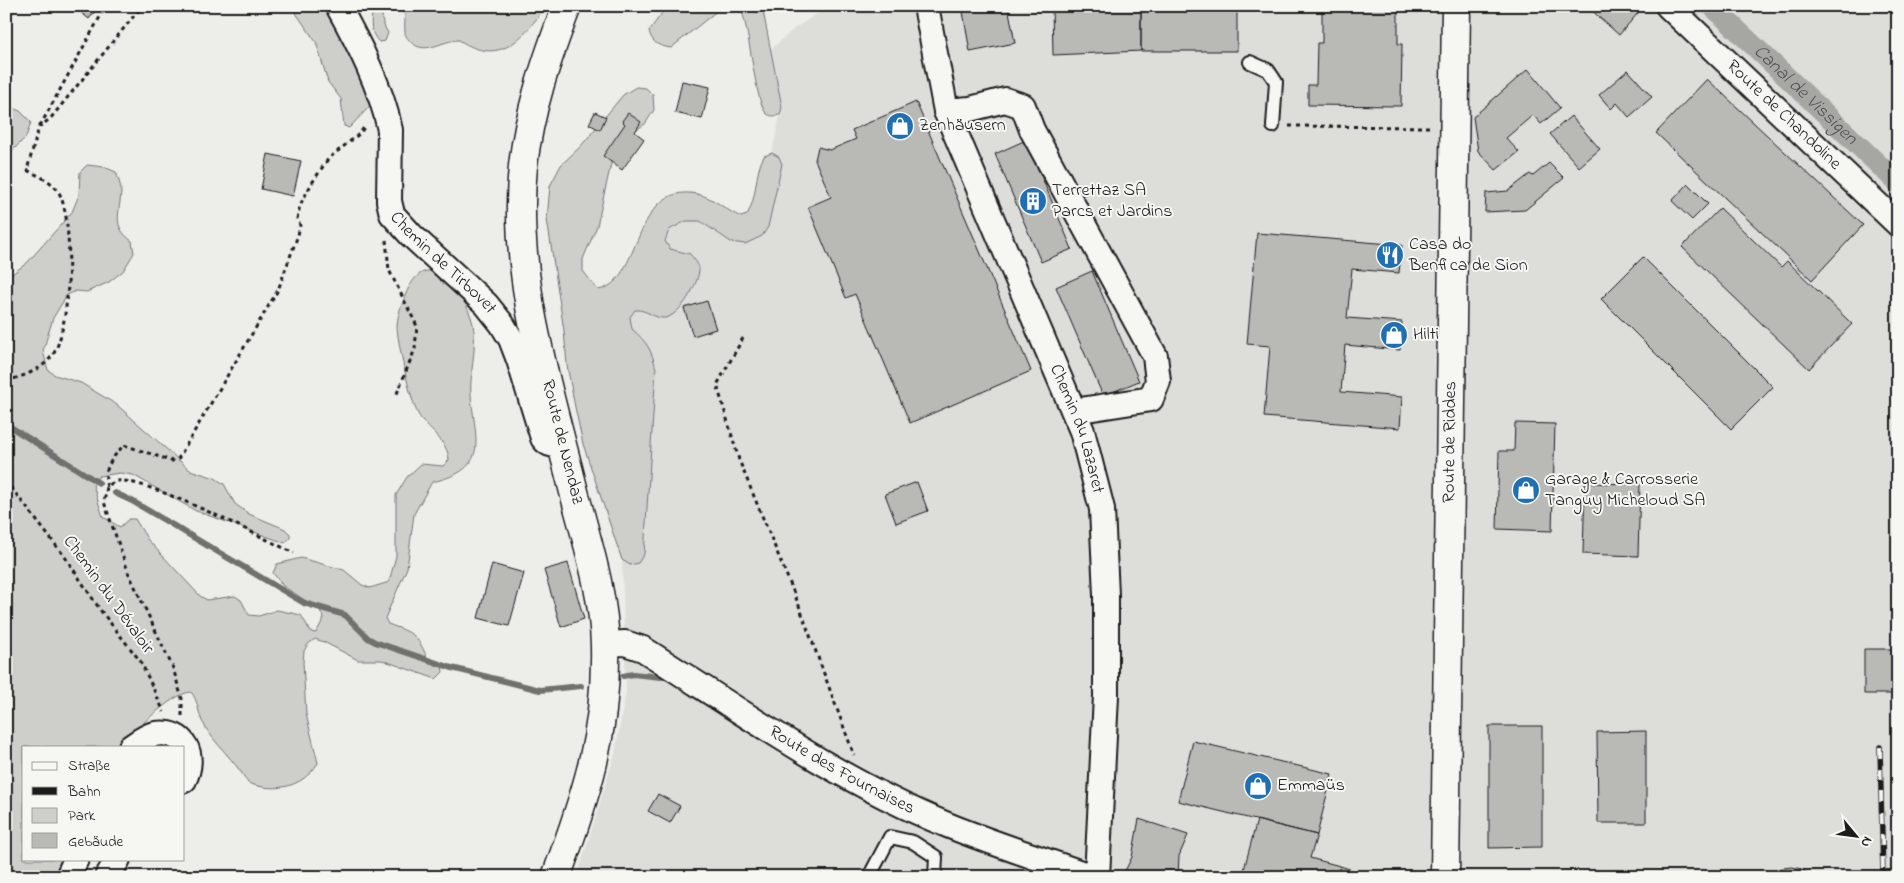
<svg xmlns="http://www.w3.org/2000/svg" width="1904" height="883" viewBox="0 0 1904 883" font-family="'Indie Flower',sans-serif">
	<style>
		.built { fill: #ddddda }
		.green { fill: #cececb; stroke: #757574 }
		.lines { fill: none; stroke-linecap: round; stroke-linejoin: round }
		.stream { stroke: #6f6f6d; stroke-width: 6 }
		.canal { stroke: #a6a6a3; stroke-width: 21 }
		.building { fill: #b9b9b6; stroke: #1c1c1c }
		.service-casing { stroke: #1c1c1c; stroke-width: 16 }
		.minor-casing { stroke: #1c1c1c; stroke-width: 28 }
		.tertiary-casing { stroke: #1c1c1c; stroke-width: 31 }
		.secondary-casing { stroke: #1c1c1c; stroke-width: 31 }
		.path { stroke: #1c1c1c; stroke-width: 3; stroke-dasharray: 4 4; stroke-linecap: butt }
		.service { stroke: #f6f6f2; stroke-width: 12 }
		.minor { stroke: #f6f6f2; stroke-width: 24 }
		.tertiary { stroke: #f6f6f2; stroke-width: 28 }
		.secondary { stroke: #f6f6f2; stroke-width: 28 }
		.rail-casing { stroke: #1c1c1c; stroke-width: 5.5 }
		.rail { stroke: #f6f6f2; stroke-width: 4; stroke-dasharray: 11; stroke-linecap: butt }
		.labels { text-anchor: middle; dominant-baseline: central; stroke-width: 4; stroke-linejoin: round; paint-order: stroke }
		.street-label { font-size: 18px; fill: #1c1c1c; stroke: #f6f6f2 }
		.poi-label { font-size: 18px; fill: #1c1c1c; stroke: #f6f6f2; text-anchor: start }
		.water-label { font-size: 19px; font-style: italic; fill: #535352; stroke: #f6f6f2 }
	</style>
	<rect width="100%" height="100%" fill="#edede9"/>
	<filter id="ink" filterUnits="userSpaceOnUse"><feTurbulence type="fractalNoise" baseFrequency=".02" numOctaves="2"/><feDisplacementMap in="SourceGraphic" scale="10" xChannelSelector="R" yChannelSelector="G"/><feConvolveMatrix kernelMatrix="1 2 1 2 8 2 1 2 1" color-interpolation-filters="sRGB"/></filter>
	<g filter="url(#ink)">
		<path class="built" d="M829,6H1898V877H577L615,754L626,691L622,560L630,565L638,563L644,554L656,369L644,339L632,329L630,317L635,310L644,309L660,318L690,254L670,249L665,241L669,231L686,221H700L716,233L745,244L779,157L772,153L782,107L769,51L795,28Z"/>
		<path class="green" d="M291,6H329L370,89V106L349,128L344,126L341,99L328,82L316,42Z
			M377,6H388L382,13L383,24L388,33L385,41L379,42C370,33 370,22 373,10Z
			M400,6H546C522,39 501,67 459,40C442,40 425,56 411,42C408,39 405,36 405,32C404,24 406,17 404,9Z
			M667,6H762L782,107L780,115C775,116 770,117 766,113C755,101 750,33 742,12L733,9L718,10L671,48C658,46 652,43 649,31Z
			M636,87L646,88L653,95L654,110L645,124L628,135L613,155L597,226L583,259V271L598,290C642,284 632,181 697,194C715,198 725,210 741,217L747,215C758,196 754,174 764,156L772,153L779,157L782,164L768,227L762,236L745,244L731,242L700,221H686L669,230L665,241L670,249L690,254C693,258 698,263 699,268C700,282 680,316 665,318C654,319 647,309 635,310L630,317L632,329C646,341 652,350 656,369L644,554L638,563L630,565L622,560L583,444L575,407L567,365L564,331L547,219L550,186L561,165L581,146L623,95Z
			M6,105L20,111L31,122L26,137L6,157Z
			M87,165L104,167L116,172C118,178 121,185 121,191C120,214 111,226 132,241L134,253L123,271L109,282L87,292L76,291L67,295L53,318L43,351L48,370L55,375L81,383L117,405L190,470L215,478L224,484L235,504L249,514L285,529L290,534V538L285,543L196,511L133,475L120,473L99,476L93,485L103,517L120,527L129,519H135L148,540L200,596L207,600L235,596L241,600L249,615L259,616L277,610L301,615L311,632L316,633L324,618L319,609L283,586L273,573L277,564L301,558L344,570L362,585L370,588L389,582L396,556V495L407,477L421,464L443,466L449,460C448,440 427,430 418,414C410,399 397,341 397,325C398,314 401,306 405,296C424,247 456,279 469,312C481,338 469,368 471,395C475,441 491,469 432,482L414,514L407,568L385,618L388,624C412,633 417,633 427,658L442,666L443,672L436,679L382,660H358L324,642L315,639L308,644L304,651L303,662L306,714L318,763C302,788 275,793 248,783C236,761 212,742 202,721C198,712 198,700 191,692C172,693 133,733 117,747H24V859H66L60,877H6V276H9L27,263L72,212L79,195L80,172Z"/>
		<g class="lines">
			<path class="stream" d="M6,424L99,483
				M115,493L132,501L304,603L345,615L368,638L375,642L452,668L540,690L581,686
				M623,676L633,674L661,677"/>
			<path class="canal" id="s1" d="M1712,6L1898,183"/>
		</g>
		<path class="building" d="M73,6H99L89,19Z
			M962,6H1008L1015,43L970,52Z
			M1052,6H1141V51L1053,55Z
			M1141,6H1237V51H1141Z
			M1322,6H1398V44H1402L1401,106L1308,105V85H1316L1317,43H1322Z
			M1587,6H1631L1638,13L1619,35Z
			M1528,69L1560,108L1541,124L1533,115L1506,138L1519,152L1496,170L1478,151L1473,117Z
			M1628,70L1652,97L1629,117L1617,103L1611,109L1599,95Z
			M1707,79L1863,225L1812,280L1656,133Z
			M682,81L710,87L702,119L675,113Z
			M916,102L1031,371L910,423L855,294L846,298L808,207L831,197L815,160L818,147L830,150L856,139L852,130Z
			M595,112L606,117L600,130L589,124Z
			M628,113L641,122L635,132L644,139L622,170L603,156L625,124L622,121Z
			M1571,116L1600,149L1579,167L1550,134Z
			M1026,140L1072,249L1041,262L995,154Z
			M268,154L301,161L293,196L261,189Z
			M1549,163L1564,178L1525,210L1485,212L1486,193L1508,191L1530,174L1533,176Z
			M1688,184L1708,204L1692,220L1672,201Z
			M1720,208L1781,267L1787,261L1852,324L1809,369L1682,247Z
			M1257,233L1402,245L1399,273L1352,269L1347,318L1402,322L1400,350L1345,345L1341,392L1402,397L1400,428L1264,417L1270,346L1247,344Z
			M1643,257L1773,387L1731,429L1601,299Z
			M1092,271L1139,381L1103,396L1056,287Z
			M707,301L716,329L693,336L684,308Z
			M1515,423L1555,424L1552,531L1497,529L1499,451H1514Z
			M917,482L928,511L896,523L885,494Z
			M1585,483L1640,484L1638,556L1583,554Z
			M568,563L584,619L561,627L544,570Z
			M492,564L524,573L509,626L478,618Z
			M1864,649H1894L1893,694H1864Z
			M1489,726H1542V847L1489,848Z
			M1646,731V823H1598L1597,732Z
			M1193,741L1332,774L1317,835L1178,801Z
			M658,794L680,806L670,823L648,811Z
			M1139,819L1188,835L1179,856L1178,877H1139L1125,871L1132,857Z
			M1257,820L1317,835L1310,858L1340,866L1337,877H1242Z
			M1340,866L1375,877H1337Z
			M1792,867L1802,869L1811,877H1768L1783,868Z
			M1713,872L1726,877H1695L1704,873Z"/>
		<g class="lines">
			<g class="service-casing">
				<path id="service" d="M1250,62L1268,70L1276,82L1273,126
					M869,877L890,837L913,842L936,857L935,877"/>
			</g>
			<g class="minor-casing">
				<g id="minor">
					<path id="s2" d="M338,6C359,44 381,87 390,130L389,201L392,214L411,235L486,304L502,324L511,339L519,360L543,438C549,446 553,445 562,443"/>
					<path id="s3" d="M926,6L946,111L1082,431L1102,509L1106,595V696L1097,877"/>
					<path id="s4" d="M1668,6L1898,224"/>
					<path d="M946,111L970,109L1005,100L1023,106L1032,130L1155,356L1158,381L1151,399L1074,411"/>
					<path id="s5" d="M605,644L625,643L643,649C741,711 838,780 945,824C993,844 1043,859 1092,877"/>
					<path d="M131,747C138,742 146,736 155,734C185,729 196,756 184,780"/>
					<path d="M68,877L76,859"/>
					<path d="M107,877L118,859"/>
				</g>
			</g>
			<g class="tertiary-casing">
				<g id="tertiary">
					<path id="s6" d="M1445,877L1456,6"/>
				</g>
			</g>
			<g class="secondary-casing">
				<path id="secondary" d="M556,877C586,796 607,734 605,646C604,591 585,536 572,484C546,380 512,274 523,166C529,111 547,58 567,6"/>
			</g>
			<path class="path" d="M40,126L106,6
				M1289,126L1433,127
				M386,240L389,270L417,326L415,349L396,396
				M743,338L717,385L739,460L798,603L854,755
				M6,381C24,376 40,371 52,356C71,332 75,217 58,191C51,180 38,176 27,170L39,127L50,119L142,6
				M6,481L65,557L101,611L141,662L164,712
				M107,487C102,469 113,457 124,445L172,461L178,459L278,290L298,235L300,225L297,219L300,205L312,183L328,159L359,134L366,125
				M182,716V699L173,668L129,574L104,502L107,487C109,485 113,482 116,481C143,476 263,538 294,553"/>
			<use href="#service" class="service"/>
			<use href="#minor" class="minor"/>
			<use href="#tertiary" class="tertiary"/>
			<use href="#secondary" class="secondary"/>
			<g class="rail-casing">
				<path id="rail" d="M1880,747L1883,877"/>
			</g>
			<use href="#rail" class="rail"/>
		</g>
	</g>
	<defs>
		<g id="shop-disc" transform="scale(1.4375)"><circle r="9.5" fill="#1f6fb2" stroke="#f6f6f2"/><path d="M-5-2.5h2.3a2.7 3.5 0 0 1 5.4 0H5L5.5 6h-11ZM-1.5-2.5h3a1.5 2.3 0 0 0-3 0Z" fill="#fff"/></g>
		<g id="building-disc" transform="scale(1.4375)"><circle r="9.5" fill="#1f6fb2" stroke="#f6f6f2"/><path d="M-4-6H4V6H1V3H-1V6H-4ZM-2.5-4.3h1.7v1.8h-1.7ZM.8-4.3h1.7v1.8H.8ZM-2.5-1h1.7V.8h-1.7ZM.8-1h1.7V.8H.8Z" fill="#fff"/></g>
		<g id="restaurant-disc" transform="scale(1.4375)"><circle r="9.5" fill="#1f6fb2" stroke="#f6f6f2"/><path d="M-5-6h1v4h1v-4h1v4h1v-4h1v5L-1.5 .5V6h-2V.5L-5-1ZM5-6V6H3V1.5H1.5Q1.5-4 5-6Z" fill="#fff"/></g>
	</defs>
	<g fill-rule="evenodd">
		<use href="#shop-disc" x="900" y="126"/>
		<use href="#building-disc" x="1033" y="201"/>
		<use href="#restaurant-disc" x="1390" y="255"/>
		<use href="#shop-disc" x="1394" y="335"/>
		<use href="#shop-disc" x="1526" y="490"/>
		<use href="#shop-disc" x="1258" y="786"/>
	</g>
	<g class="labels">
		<g class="street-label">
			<text stroke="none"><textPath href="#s4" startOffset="159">Route de Chandoline</textPath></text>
			<text stroke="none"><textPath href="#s2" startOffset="290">Chemin de Tirbovet</textPath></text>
			<text stroke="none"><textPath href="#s3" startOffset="451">Chemin du Lazaret</textPath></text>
			<text stroke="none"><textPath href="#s6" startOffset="435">Route de Riddes</textPath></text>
			<text transform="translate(562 442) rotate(76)">Route de Nendaz</text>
			<text transform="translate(108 595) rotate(54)">Chemin du Dévaloir</text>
			<text stroke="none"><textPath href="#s5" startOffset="272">Route des Fournaises</textPath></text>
		</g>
		<g class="poi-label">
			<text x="919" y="126">Zenhäusern</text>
			<text x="1052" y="191">Terrettaz SA<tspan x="1052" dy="21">Parcs et Jardins</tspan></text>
			<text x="1409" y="245">Casa do<tspan x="1409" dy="21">Benfica de Sion</tspan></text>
			<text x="1413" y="335">Hilti</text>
			<text x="1545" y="480">Garage &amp; Carrosserie<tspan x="1545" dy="21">Tanguy Micheloud SA</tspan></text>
			<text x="1277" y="786">Emmaüs</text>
		</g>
		<g class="water-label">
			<text stroke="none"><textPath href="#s1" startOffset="129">Canal de Vissigen</textPath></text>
		</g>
	</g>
	<rect width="1904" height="883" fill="none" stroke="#f6f6f2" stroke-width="25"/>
	<rect x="12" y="12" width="1879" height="858" fill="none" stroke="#1c1c1c" stroke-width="2" filter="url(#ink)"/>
	<rect x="22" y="746" width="162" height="115" fill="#f6f6f2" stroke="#9f9f9c"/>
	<rect x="32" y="762" width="25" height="8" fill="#f6f6f2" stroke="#9f9f9c"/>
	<text x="68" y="770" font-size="15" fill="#1c1c1c">Straße</text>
	<rect x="32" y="787" width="25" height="8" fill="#1c1c1c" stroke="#9f9f9c"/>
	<text x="68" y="796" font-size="15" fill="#1c1c1c">Bahn</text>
	<rect x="32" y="808" width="25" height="15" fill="#cececb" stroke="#9f9f9c"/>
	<text x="68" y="820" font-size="15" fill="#1c1c1c">Park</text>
	<rect x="32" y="833" width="25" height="15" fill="#b9b9b6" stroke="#9f9f9c"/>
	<text x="68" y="846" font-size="15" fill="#1c1c1c">Gebäude</text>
	<g transform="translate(1856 836) rotate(119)" stroke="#f6f6f2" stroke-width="4" paint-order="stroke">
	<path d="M0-4L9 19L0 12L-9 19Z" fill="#1c1c1c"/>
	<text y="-8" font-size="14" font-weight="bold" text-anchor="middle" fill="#1c1c1c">N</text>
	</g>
</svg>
